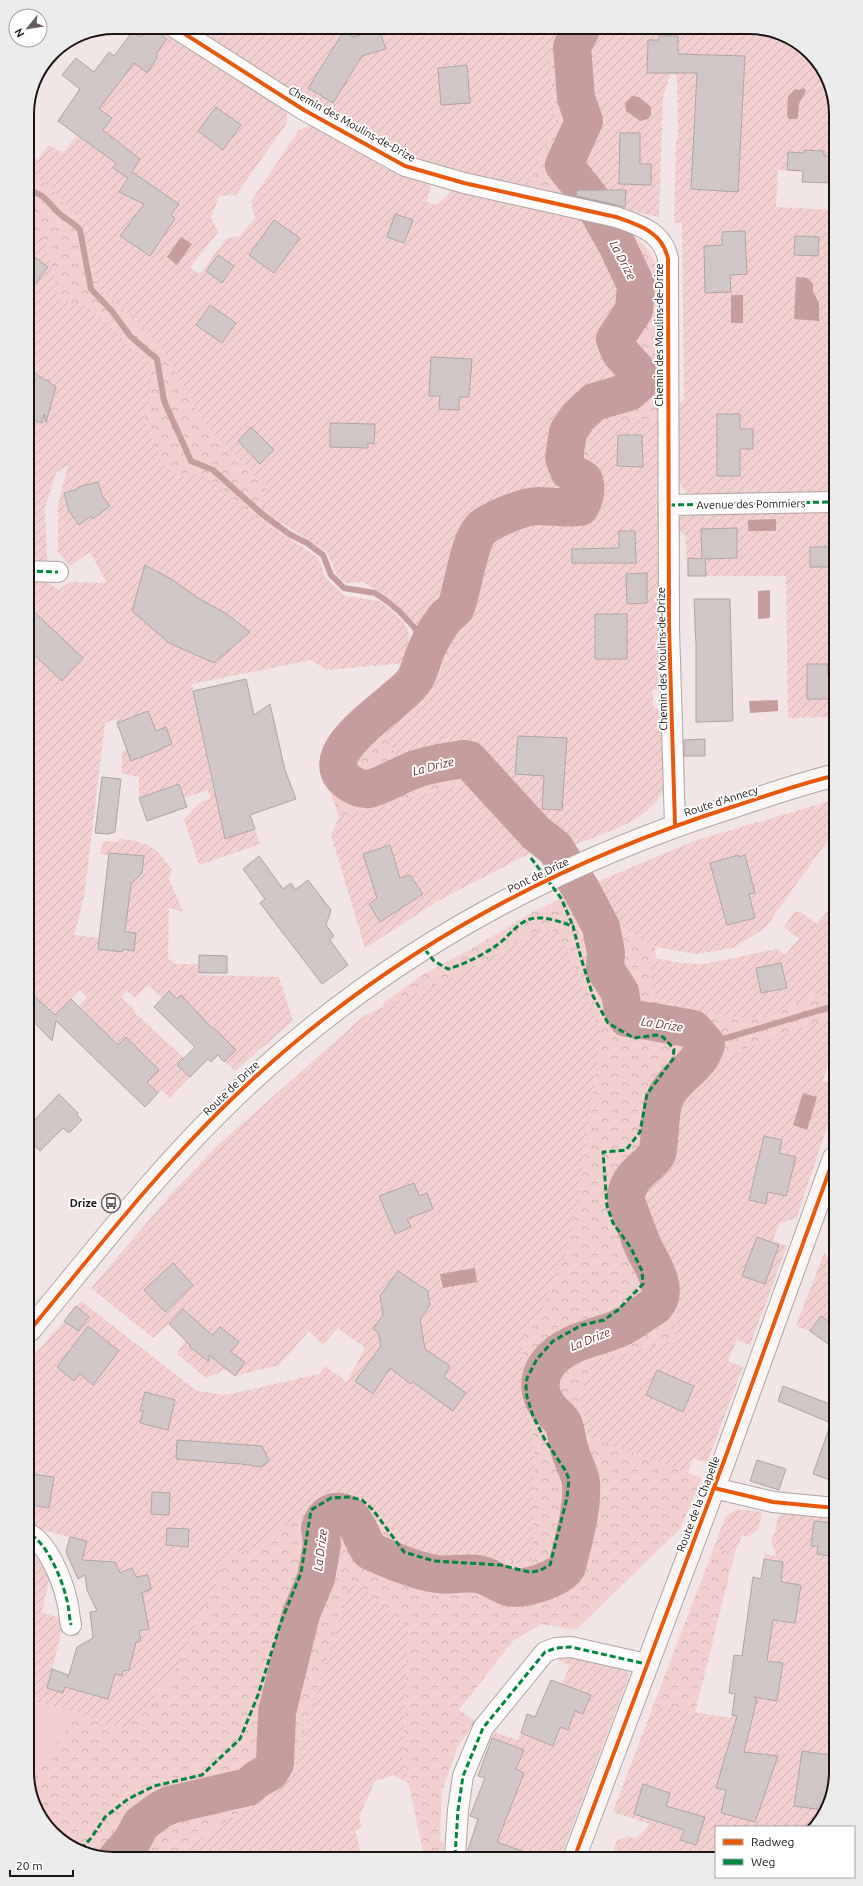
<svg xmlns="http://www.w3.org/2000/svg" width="863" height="1886" viewBox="0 0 863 1886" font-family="Ubuntu,sans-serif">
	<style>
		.grass { fill: #f1d0cf }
		.forest { fill: url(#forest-crowns) }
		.garden { fill: url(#garden-furrows) }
		.water { fill: #c49d9c }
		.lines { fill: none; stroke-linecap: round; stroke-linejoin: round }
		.stream { stroke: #c49d9c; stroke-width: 6 }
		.river { stroke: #c49d9c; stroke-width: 38 }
		.building { fill: #d0c6c6; stroke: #aea4a4 }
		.street-casing { stroke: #aea4a4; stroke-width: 22 }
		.secondary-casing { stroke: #aea4a4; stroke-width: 24 }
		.street { stroke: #fdfbfb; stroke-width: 20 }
		.secondary { stroke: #faf6f6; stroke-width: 22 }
		.quiet { stroke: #00873e; stroke-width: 3; stroke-dasharray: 6 3; stroke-linecap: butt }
		.cycleway-casing { stroke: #fff; stroke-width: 6 }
		.cycleway { stroke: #e8590c; stroke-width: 4 }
		.labels { text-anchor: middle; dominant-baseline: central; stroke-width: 4; stroke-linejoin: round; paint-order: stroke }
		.street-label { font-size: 11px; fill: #1c1413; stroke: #fff }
		.poi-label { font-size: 11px; font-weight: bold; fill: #1c1413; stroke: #fff; text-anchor: end }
		.water-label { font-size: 12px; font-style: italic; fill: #713031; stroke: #fff }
		.rim { fill: none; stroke: #1c1413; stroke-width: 2 }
	</style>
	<defs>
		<pattern id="forest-crowns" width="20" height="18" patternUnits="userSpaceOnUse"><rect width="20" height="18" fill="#f1d0cf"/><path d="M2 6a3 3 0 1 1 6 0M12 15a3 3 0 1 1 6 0" fill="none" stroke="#ceb2b1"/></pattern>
		<pattern id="garden-furrows" width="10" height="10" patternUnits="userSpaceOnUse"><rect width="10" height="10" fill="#f1d0cf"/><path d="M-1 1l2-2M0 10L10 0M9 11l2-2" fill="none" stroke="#ceb2b1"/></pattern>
	</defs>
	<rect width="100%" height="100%" fill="#f2e5e5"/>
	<path class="grass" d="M31,1701L79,1713L32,1774V1773Z"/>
	<path class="forest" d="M557,27H591L589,31L596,120L575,163L609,206L526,189L556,125L549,58Z
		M27,170L49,187L68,207L82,225L99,288L144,328L166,356L208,429L269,488L259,505L282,523L277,531L254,516L197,474L180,477L163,465L144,420L152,386L142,354L128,346L110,324L60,301L45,242L27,228Z
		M590,222C629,231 650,237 660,278L661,419L586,421L592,482L590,514L524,520L471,586L464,624L426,700L411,710L398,760L460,747L476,751L544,829L575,845L559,852L538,849L471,781L339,817L326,780L323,765L324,751L330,740L345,722L402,679L407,663L418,648L422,629L443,613L458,577L476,519L504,506L564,500V484L556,477L549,455L572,409L601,390L623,381L611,357L609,333L625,309L628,289L599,236Z
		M585,887L624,930L655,947L656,958L650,980L667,1005L717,1016L834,990V1065L826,1064L831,1018L739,1051L698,1077L681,1111L670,1155L639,1190L634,1199L672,1279L676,1304L675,1340L594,1360L579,1397L588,1437L702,1478L680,1529L576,1630L541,1624L513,1641L459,1710L475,1721L457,1748L442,1791L440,1841L444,1842L443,1857H424L403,1757L408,1626L351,1581L292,1774L278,1787L172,1858L108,1859L61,1841L32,1801V1774L79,1713L115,1727L180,1664L190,1633L213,1594L226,1553L249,1551L299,1515L308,1504L330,1492H343L356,1496L372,1505L406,1548L432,1556L450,1558H477L532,1562L534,1451L531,1422L524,1406L521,1390L524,1372L522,1339L544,1307L551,1284L565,1258L579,1192L601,1034L387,1019L383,1003L425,973L471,949L531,913Z
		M713,1550L735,1552L695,1713L653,1706Z"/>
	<path class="garden" d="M148,27H161L287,109V123L236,195L219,196L211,218L218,232L190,268L200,274L226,239L240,236L255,218L251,201L299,130L313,125L385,168L409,174L431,182L427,202L436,205L453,190L590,222L599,236L628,289L625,309L609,334L611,357L624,375V381L601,390L572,409L549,455L556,477L564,484V500L504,506L476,519L458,577L443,613L422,629L388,597L363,582L346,583L342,581L338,577L327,552L282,523L259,505L268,488L208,429L166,356L144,328L98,288L82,225L68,207L49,187L27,170V154L38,160L48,145L63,153L77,135L58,121L94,72L115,87L130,68L118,51L132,32L140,37Z
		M189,27H321L335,29L340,27H557L549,58L556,125L526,189L467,178L385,145L325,112Z
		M589,31H673L782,37L802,45L831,85L832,156H824V151L804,150L803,171L778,170L776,207L832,210V493L687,495L677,478L678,405L684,399L682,223H674L676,143L678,134L677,80L674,65L663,97L659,217L609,206L575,163L596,120Z
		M27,228L45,241L60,301L83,304L110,324L128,346L142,354L150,363L152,386L144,420L163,465L180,477L197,474L207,477L254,516L318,557L325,577L345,596L379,601L391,610L404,623L409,633L407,663L327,670L311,660L192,684L215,797L241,790L260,844L199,865L184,819L199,803L210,799L208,790L184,798L179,784L139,798V777L122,773V752L135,747L128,730L121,733L116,719L105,723L84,898L74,935L99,938L100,929L123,931L130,875L107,872L109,855L100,854L103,841L118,842L121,839C151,843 155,846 172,870L169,879L183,912L169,908L168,958L175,964H199L198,975L279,977L293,1021L235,1071L218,1055L197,1012L180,995L177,999L169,991L162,998L148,985L135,998L127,991L121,997L134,1009L135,1013L184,1058L177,1065L190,1077L170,1098L161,1090L158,1093L147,1082L157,1068L143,1053L136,1060L93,1027L96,1023L79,1006L87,998L80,990L54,1016L45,1006L31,1020L30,1018L28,578L42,579L59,590L69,582L107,583L90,552L71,566L58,553V505L68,465L56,473L45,507L47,561L39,566H28Z
		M661,419L664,688L653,690V707L659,710L664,716V789C650,821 605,832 575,845L544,829L476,751L460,747L398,760L382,726L426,700L464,624L484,541L504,527L524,520L590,514L592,482L586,421Z
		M833,510V717L788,718L786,576H688L685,535L678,529V518L685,511Z
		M471,781L538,849L440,900L365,948L331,835L339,817Z
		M833,800V833L765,928L733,948L696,954L655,947L625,930L585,887L694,841Z
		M834,903V990C809,994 787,1010 763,1017C746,1022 665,1011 655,996C647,984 652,970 656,958L680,963L704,964L777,949L785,955L799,939L784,927L794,912H800L817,924Z
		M541,929L555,931L573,962L601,1034L579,1192L565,1258L551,1284L544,1307L522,1340L524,1372L521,1390L524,1406L531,1422L534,1451L532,1562L477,1558H450L432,1556L406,1548L372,1505L356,1496L343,1492H330L308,1504L299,1515L249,1551L226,1553L213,1594L190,1633L180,1664L140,1714L125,1728L115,1727L79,1713L31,1701V1544L49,1579L42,1613L65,1619L52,1669L68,1675L71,1667L85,1670L123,1671L129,1669L127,1644L140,1641L139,1631L148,1629L138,1595L151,1589L148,1575L136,1577L132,1568L120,1573L115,1562L78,1560L71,1564L66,1551L70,1537L31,1527L30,1360L81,1301L197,1391L226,1395L319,1374L325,1366L347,1382L365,1348L338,1328L323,1345L309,1331L279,1365L235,1376L227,1369L206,1378L177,1354L186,1339L169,1324L153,1338L91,1288L167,1199L217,1146L365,1015L463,973Z
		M831,1018L827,1068L823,1081L834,1084V1106L797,1217L779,1224L773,1240L787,1246L750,1345L737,1340L728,1361L743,1367L707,1462L693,1459L688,1473L588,1437L579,1397L594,1360L675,1340L676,1304L672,1279L634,1199L639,1190L670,1155L681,1111L698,1077L739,1051L781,1035Z
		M824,1253L835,1263V1317L830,1323L821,1316L810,1331L796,1326Z
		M737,1509L762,1512L758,1530L749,1536H742L735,1552L713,1550L725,1517Z
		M786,1512L835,1518L836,1773L818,1825L815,1827H716V1855H611L617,1841L627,1836L636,1839L650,1824L613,1812L653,1706L731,1718L732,1715L751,1718L754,1697L777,1701L783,1663L761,1659L773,1620L795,1623L801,1585L781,1582L783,1562L764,1559L765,1554L776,1556L771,1540L775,1532L778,1517Z
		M351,1580L408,1626L403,1757L409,1783L394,1775L375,1781L359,1817L362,1828L355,1830L360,1851L340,1857L172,1858L278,1787L292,1774Z
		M565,1656L625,1667L629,1676L561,1856H501L505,1845L473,1833L478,1819L502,1828L524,1773L516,1769L524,1750L492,1738L494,1732L518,1740L521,1733L553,1745L560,1727L568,1730L575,1711L583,1714L562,1684L570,1665L558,1660Z"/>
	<path class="water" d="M804,88L806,91L799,104L798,117L797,119H789L787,116L788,96L795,89L800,90Z
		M632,96L639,97L651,107V114L648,119L640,121L626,111L625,103Z
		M181,237L192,244L177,265L167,257Z
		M796,277L808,278L813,284V292L819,303V321L794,319Z
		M731,295H743V323H731Z
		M776,519V531H748V520Z
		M770,590V618L758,619V591Z
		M778,700V711L750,713L749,701Z
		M803,1093L817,1097L807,1130L793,1125Z
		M475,1268L477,1282L443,1288L440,1274Z"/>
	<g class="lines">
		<path class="stream" d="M27,191C46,193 48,204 60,214C67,220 74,223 80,230L91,289L111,310L131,337L157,359L164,401L191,461L213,470L262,514L289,534L307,543L323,555L331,575L344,588L375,593L387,601L400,612L414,627L427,647
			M706,1044L834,1006"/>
		<path class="river" d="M116,1859L132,1841L141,1824L160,1810L170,1805L248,1787L257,1779L270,1772L275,1763L277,1712L301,1614L316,1578L322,1544L320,1528C322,1521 327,1513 334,1512C357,1509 360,1539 370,1551C391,1560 415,1571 437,1574C450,1576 464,1572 477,1574C488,1575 498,1584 508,1587C523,1591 559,1579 567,1567C573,1540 583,1511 581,1483C580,1473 574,1464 571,1454C567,1445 567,1434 564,1425C561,1418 554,1414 550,1409C535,1391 538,1371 555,1356C574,1339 601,1337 622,1327C634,1321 644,1312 655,1306C671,1288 649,1261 642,1244C638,1234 635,1225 631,1215C629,1209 625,1201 626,1195C630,1174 646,1169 657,1154C662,1135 657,1112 667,1094C677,1075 701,1066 706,1044L693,1029L654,1022L627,1018L623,1011L620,992L605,969L606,953L601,927L582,891L555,848L536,833L469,760L464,759C447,762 427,764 411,771C400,775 380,787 369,789C362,790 353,786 347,781C309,750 406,700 416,677C421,667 423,656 428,646C432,637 439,626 445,618C448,614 454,612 456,607C463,589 469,539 482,528C492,519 525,506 538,506C553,506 566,509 580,507C585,498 587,490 584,480L569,471L564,458L568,432L578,417L594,402L629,392L639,383L637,371L620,352L615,339L634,310L636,285L617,245L591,199L564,165L584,121L576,98L572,47L582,27"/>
	</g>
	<path class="building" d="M148,27H151L167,39L157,52V58L147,73L134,63L99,109L112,118L103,130L140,159L132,172L179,204L171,215L175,219L150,256L120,236L144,204L119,192L128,178L113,168L116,163L58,121L80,89L62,75L76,58L94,72L109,52L114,56L132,32L140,37Z
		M378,28L386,49L362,56L333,103L308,88L344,31L354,37Z
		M659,36H678V54L745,56L738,192L691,189L697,73H647L648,40H659Z
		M467,65L470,103L441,105L438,68Z
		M216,107L241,125L223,150L198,131Z
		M620,133H640V164H651V185L619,184Z
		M804,150L824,151V156H832V183L802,182L803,171L787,170L788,152L804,153Z
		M577,190H626L625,207L576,196Z
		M395,214L413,220L404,243L387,237Z
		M274,220L300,238L274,273L249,255Z
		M745,231L747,274L730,275L731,292L705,293L704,246L722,245V232Z
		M795,236L819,237L818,256L794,255Z
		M28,252L48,267L28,294Z
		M218,255L234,266L222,283L206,271Z
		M210,305L236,323L222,343L196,325Z
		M431,357L472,359L469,397H459V410L439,409L440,396H429Z
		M33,372L45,380H49V382L56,387L46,422L44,414L42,423L28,418V383L35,380Z
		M717,414H740V429H753V449H740V476H717Z
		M330,423L375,424L374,444L368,443V448L330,447Z
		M251,427L274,450L260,464L238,441Z
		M618,435H642L643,467L617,466Z
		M98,482L102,495L110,506L93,519L91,516L79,525L69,511L64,493L78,489V487Z
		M737,528V558L705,559L706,576H688V558L702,559L701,529Z
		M619,531H635L636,563H572V549L619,548Z
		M810,547H833V567H810Z
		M145,565L173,580L198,598L225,613L250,632L214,663L169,643L132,611Z
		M647,573V603L627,604L626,574Z
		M694,599H730L733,721L696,722V645Z
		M28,606L83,658L62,681L29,650Z
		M595,614H627V659H595Z
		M807,664H828V677H833V699H807Z
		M246,679L254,715L270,704L285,770L296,799L250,815L255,829L225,839L193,691Z
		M148,711L156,731L166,727L172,744L162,748V749L131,761L117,723Z
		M518,736L567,738L562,810L542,809L544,776L515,774Z
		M705,739V756H684V740Z
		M102,777L121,779L115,832L108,834L95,833Z
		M179,784L187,807L147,821L139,798Z
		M390,845L400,878L410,875L423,894L380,922L369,904L377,898L363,854Z
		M109,853L144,856L142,873L131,884L125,932L136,933L134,951L123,949L122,952L98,949Z
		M739,855V857L745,855L755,893L749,894L755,918L727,925L710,863Z
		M259,856L283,889L291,883L295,890L308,880L331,910L326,925L334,936L330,940L348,965L322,984L260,903L265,899L243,869Z
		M199,955L227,956V973H199Z
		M781,963L787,988L761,993L756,968Z
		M169,991L177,999L181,995L212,1028L213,1027L236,1050L224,1062L218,1055L211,1062L208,1059L190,1077L177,1065L195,1047L154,1007Z
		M30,992L55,1015L71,999L118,1045L126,1037L159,1070L147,1082L158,1093L145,1107L56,1021L52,1041L30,1018Z
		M59,1094L78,1113L77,1115L82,1120L69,1133L63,1128L40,1151L30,1141V1125Z
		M764,1136L782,1140L779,1153L796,1157L786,1196L768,1192L766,1204L749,1200Z
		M414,1183L419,1196L427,1193L433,1209L407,1219L411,1227L395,1234L379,1196Z
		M757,1237L779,1245L765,1284L742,1276Z
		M173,1263L193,1285L165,1312L144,1290Z
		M398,1271L428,1291L430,1305L420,1319L425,1349L450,1366L444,1377L466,1393L453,1411L413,1382L411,1384L390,1368L373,1394L355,1381L381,1346L378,1332L373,1329L383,1315L380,1296Z
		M76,1306L89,1317L78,1331L64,1321Z
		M183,1309L212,1335L220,1327L239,1342L231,1352L245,1362L235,1376L209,1355V1362L189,1346L190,1345L169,1324Z
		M821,1316L835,1326V1349L810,1331Z
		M88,1326L119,1351L93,1385L80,1374L74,1381L57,1367Z
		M657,1370L694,1386L683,1412L646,1395Z
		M783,1386L835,1406V1482L813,1474L831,1423L778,1401Z
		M145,1392L175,1400L168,1430L140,1423L143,1411L140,1410Z
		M177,1440L262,1446L269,1461L261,1467L241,1464L176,1459Z
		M757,1460L786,1469L779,1490L750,1481Z
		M31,1474L54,1477L49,1508L31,1505Z
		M152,1492L170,1493L169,1515L151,1514Z
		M814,1521L835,1523V1557L817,1554L818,1546H811Z
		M167,1528L189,1529L188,1547L166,1545Z
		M70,1537L87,1541L82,1560L115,1562L120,1573L132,1568L136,1577L148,1575L151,1589L142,1593L149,1629L139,1631L141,1641L136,1642L129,1670L123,1671L122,1676L115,1674L108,1699L65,1687L63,1693L47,1688L52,1669L68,1675V1678L77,1647L93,1638L90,1612L97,1611L87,1590L85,1575L78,1579L66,1552Z
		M764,1559L783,1562L781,1582L801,1585L795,1623L773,1620L767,1661L783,1663L777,1701L754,1697L757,1699L744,1752L778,1756L755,1822L721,1813L726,1790L716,1788L737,1716L732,1715L735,1694L729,1693L734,1655L742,1656L753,1577L761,1579Z
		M551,1680L591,1695L583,1714L575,1711L568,1730L560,1727L553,1746L521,1733L527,1714L535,1717Z
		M492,1738L524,1750L516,1769L524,1773L497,1842L530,1854V1856H477L467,1853L478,1819L470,1816L485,1778L478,1776Z
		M802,1751L836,1756L833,1783L823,1810L794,1806Z
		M643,1784L670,1793L666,1806L705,1817L696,1845L680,1840L684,1830L634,1814Z"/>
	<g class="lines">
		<g class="street-casing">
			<path id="street" d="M174,27L304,110L405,166L464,183L616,217C639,225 663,232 668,259L669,628L675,825
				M669,505L832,502
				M28,571L58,572
				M714,1488L773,1502L835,1508
				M31,1535C47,1544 62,1579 66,1597C69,1606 69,1616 71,1625
				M455,1856L458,1810L463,1776L483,1728L545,1652L556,1648L571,1647L646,1664"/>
		</g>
		<g class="secondary-casing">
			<path id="secondary" d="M30,1330C97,1249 162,1165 238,1093C381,957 546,866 732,807C766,796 799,784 833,776
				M575,1856L724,1461L834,1158"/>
		</g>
		<use href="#street" class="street"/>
		<use href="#secondary" class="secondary"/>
		<path class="quiet" d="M669,505L832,502
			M28,571L58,572
			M531,858L561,898L573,926
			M31,1535C47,1544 62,1579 66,1597C69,1606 69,1616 71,1625
			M81,1849L92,1837L105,1817L128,1799L154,1786L202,1775L240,1739L258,1695L281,1622L301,1573L311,1510L331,1498L350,1497L362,1500L373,1510L404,1552L434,1561L500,1565L529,1572L539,1571L550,1565L567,1498L569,1479L565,1470L545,1440L533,1416L527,1397L526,1387L527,1378L537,1359L553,1341L582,1325L604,1320L618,1310L643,1284L642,1271L631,1248L613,1223L607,1206L603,1152L626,1150L640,1132L647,1094L673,1059L674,1049L663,1037L656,1035L634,1038L608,1023L593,996L581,958L573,926C562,923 549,917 537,918C520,918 510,936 497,945C483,955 465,964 448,969L434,961L423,947
			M455,1856L458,1810L463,1776L483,1728L545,1652L556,1648L571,1647L646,1664"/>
		<g class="cycleway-casing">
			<path id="cycleway" d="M174,27L304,110L405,166L464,183L616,217C639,225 663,232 668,259L669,628L675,825
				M30,1330C97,1249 162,1165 238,1093C381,957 546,866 732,807C766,796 799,784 833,776
				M714,1488L773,1502L835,1508
				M575,1856L724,1461L834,1158"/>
		</g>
		<use href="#cycleway" class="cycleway"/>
	</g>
	<defs>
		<g id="bus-ring" transform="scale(1)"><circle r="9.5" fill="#fff" stroke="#675d5c" stroke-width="1.5"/><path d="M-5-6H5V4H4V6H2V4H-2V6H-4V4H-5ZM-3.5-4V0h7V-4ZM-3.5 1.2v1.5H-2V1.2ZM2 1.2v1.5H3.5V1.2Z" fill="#675d5c"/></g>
	</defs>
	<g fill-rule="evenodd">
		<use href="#bus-ring" x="111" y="1203"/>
	</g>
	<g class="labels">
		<g class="street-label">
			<text transform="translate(352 124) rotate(29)">Chemin des Moulins-de-Drize</text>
			<text transform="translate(659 335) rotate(-90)">Chemin des Moulins-de-Drize</text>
			<text transform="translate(751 504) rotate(-1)">Avenue des Pommiers</text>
			<text transform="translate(662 659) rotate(-91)">Chemin des Moulins-de-Drize</text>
			<text transform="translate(721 801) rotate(-18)">Route d'Annecy</text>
			<text transform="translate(538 875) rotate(-26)">Pont de Drize</text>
			<text transform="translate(231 1088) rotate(-44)">Route de Drize</text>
			<text transform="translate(698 1504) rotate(-69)">Route de la Chapelle</text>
		</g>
		<g class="poi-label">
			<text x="97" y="1203">Drize</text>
		</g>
		<g class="water-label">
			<text transform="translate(623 260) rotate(62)">La Drize</text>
			<text transform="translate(433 766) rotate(-14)">La Drize</text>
			<text transform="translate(662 1024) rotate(9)">La Drize</text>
			<text transform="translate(590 1339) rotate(-22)">La Drize</text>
			<text transform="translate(320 1550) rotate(-83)">La Drize</text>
		</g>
	</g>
	<path d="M0 0H863V1886H0ZM114 34H749A80 80 0 0 1 829 114V1772A80 80 0 0 1 749 1852H114A80 80 0 0 1 34 1772V114A80 80 0 0 1 114 34Z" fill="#edecec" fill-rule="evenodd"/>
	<path class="rim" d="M114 34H749A80 80 0 0 1 829 114V1772A80 80 0 0 1 749 1852H114A80 80 0 0 1 34 1772V114A80 80 0 0 1 114 34Z"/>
	<rect x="715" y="1826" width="140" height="52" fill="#ffffff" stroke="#a4a1a1"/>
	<rect x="723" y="1839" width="20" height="6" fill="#e8590c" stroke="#a4a1a1"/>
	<text x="751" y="1846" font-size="12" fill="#1c1413">Radweg</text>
	<rect x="723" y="1859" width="20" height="6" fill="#00873e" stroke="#a4a1a1"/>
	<text x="751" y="1866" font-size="12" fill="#1c1413">Weg</text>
	<g transform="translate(28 28) rotate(240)"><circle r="19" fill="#ffffff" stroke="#a4a1a1"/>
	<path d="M0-3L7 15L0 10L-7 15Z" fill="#675d5c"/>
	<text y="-6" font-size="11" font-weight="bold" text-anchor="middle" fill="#1c1413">N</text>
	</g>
	<path d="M10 1870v6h63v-6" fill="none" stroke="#1c1413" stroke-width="2"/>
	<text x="16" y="1870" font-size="12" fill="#1c1413" stroke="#ffffff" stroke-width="3" paint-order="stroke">20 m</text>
</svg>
